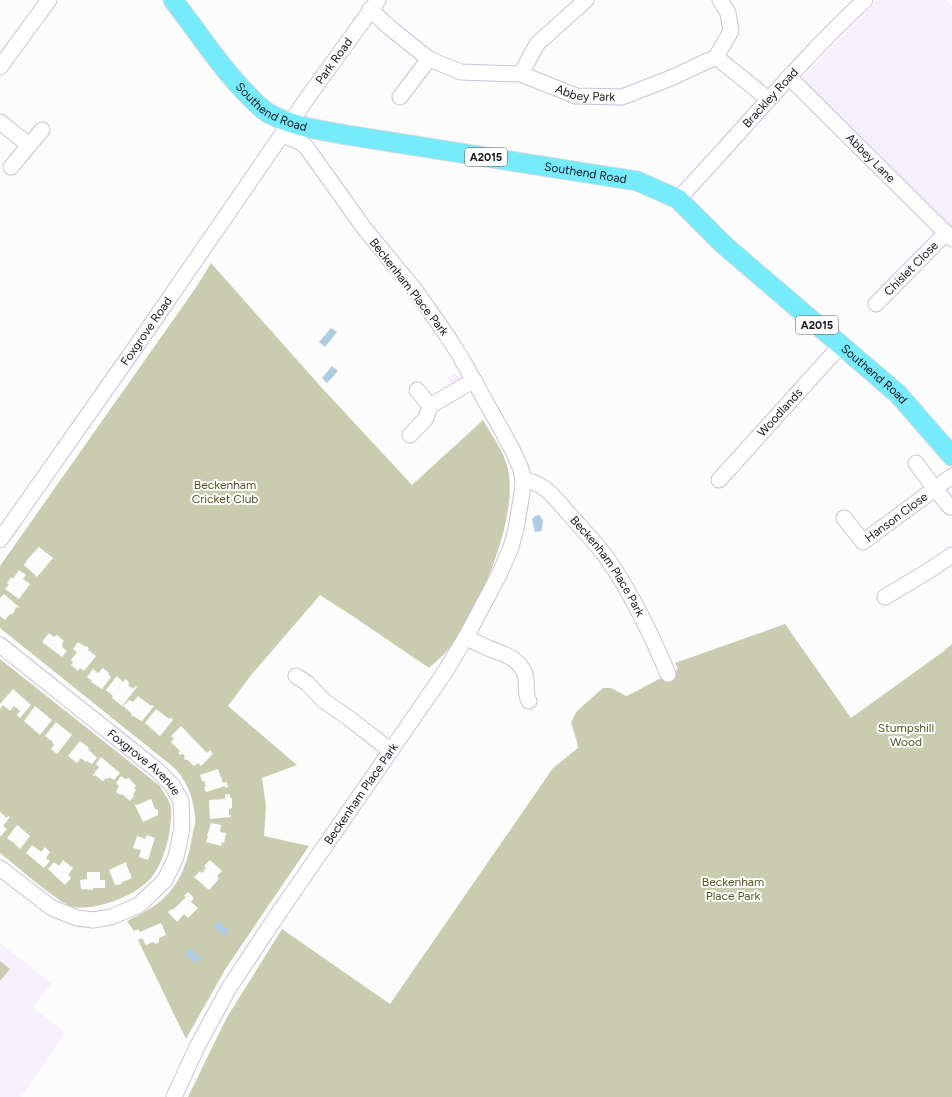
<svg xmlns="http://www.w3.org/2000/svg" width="952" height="1097" viewBox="0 0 952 1097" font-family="Figtree,sans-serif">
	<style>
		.built { fill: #f6effe }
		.green { fill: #caccaf; fill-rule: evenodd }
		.water { fill: #aecde1 }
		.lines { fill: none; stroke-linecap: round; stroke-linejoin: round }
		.minor-casing { stroke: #cdc0db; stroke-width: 17 }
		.major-casing { stroke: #dad9db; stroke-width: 21 }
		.minor { stroke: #fff; stroke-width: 15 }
		.major { stroke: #75ebfb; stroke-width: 19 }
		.labels { text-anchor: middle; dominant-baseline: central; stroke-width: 4; stroke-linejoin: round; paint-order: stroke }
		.shield { fill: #fff; stroke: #5d5a61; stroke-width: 1 }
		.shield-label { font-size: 11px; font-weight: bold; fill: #18131d }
		.street-label { font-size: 12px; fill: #18131d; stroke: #fff }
		.park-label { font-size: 12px; fill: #535521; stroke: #fff }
	</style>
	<rect width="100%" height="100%" fill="#fcfcfc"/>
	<path class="built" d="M878,0H946L952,5V231L803,83L804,76Z
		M456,374L460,381L452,386L447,377Z
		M0,943L52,984L33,1007L65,1033L21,1097H0Z"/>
	<path class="green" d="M211,263L322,388L412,485L483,420C492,436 504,451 508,469C519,519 478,612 447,651C442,657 435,662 429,668L354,617L320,595L252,674L228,706L297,765L262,778L266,806L264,836L309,846L226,968L186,1039L138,940L142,938L146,945L153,942L156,944L159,942V938L166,935L161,923L140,932L138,929L134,931L127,921C141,914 155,907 166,896C183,879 189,856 193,832C194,828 196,822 195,817C194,798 186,778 172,766L0,628V616L5,620L10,614H13L16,607L18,608L19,607L4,594L0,598V566L197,286ZM39,547L53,558L37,577L24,565L27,560ZM19,570L26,575L23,579L30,584L19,599L5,589L9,584L7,583L11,577L13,579ZM49,633L54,637L57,635L64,641L62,644L63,645L62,647L67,651L62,657L42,642ZM78,642L84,646H86L89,648L88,650L96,656L84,671L80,668L78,671L71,665L73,662L71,660L77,652L73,649ZM103,668L109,673V675L111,677L102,689L91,682L92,681L87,677L93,669L98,673ZM117,676L123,682L126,679L129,683L128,685L133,689L135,686L137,687L122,706L112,698L113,696L106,690ZM138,696L151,706L152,705L154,706L142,721L131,715L132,714L123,706L129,700L133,702ZM156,709L169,719L170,717L173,720L160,736L145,723ZM181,726L207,753L210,750L213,754L201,766L198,763L194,766L188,760H185L184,758L185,756L183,754L180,755L178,752L180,751L171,742L174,738L171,736ZM218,769L223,783L227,782L228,787L225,788V786L206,792L204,787L206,786L204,781H202L200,775ZM225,794H230V798H232V808L229,809V815H231V817L210,819L209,800L225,799ZM211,823L221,825L220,832L226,833L224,843L222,842L221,846L206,842L208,837L207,836ZM210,860L222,871L217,876L219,879L209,890L194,877L200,871L202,873L206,868L204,866ZM188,892L194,898L191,902L198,908L188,918L184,914L177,922L168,912L171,909L173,910L186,897L184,896Z
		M785,624L851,718L944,651L952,644V1097H188L226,1019L282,929L390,1004L553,768L578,748L577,742L571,722L577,711L603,688H611L626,696L629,695L678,669L675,663Z
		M0,659L160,786C163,792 168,798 170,804C173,813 170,826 169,835C166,849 162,862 154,874C140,895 97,911 73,907C61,905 13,863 0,853V836H1L7,829L3,826L10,817L8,816L7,818L0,812V709L3,705L10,711L14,706L20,711L17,715L20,718L31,705L13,689L0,704ZM35,706L52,720L40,735L24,721ZM56,722L72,735L57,754L51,749L54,745L52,741L45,736ZM80,741L89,748L88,749L97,758L92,764L87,761L86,762L81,758L77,763L68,756ZM101,757L120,773L114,780L109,777L108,779L106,778L103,781L95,775L94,776L93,775L99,767L96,764ZM121,776L125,779L129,778L136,786L134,788L136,790L133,794L134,796L130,801L122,794L120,795L116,792L119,786L116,783ZM151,799L155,809L158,810V815L143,822L135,805L136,804L137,805ZM17,825L30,836L20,849L13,842H12L7,838ZM147,835L155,838L148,860L139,857L141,850L133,848L137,836L145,839ZM32,845L41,852L45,847L50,852L46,858L50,861L44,868L26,853ZM63,860L73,868L68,875L71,878L65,885L48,869L54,862L59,866ZM126,862L127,864H126L132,878L122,882L121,884L118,885H115L109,870ZM87,872H100V880H105V888H93V890L81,889L80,880L87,879Z
		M0,961L10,969L0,981Z"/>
	<path class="water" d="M331,328L337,332L325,347L319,342Z
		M332,366L338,371L327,383L322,378Z
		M539,515L543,520L542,531L535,532L532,519L535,516Z
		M218,921L229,930L225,936L213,927Z
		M190,948L201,958L196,964L184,954Z"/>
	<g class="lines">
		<g class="minor-casing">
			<g id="minor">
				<path id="s1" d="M370,9L389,27L429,59L461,72L521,74L576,96L622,97L671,78L716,57L731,31L728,13L720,0"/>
				<path d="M716,57L768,99"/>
				<path d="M0,67L49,0"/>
				<path d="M521,74L537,44L586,0"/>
				<path id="s2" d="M789,77L952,239"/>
				<path d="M400,97L429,59"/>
				<path d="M0,122L29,145"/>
				<path d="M11,167L42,130"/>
				<path id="s3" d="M678,199C741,133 798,62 865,0"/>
				<path id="s4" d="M876,304L946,233"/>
				<path d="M417,390L430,406"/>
				<path d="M410,435L426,418L430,406L474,380"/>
				<path d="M916,463L935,489L950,507"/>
				<path id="s5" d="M523,480C547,483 555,499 570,515C584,531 599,546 611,564C634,598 652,636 668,674"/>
				<path id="s6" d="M719,480L841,345"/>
				<path id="s7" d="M844,518L863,542L952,476"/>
				<path id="s8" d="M0,540L137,345L308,97L378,0"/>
				<path d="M885,597L930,570L952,555"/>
				<path d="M466,637C473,641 481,645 488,648C503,654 518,657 525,674C528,683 524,693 529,701"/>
				<path id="s9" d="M0,645L157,770L172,785L181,801L182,828L176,857L165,880L139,905L111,917L93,920L77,918L52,908L0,868"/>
				<path d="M296,676L307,683L324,701L346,716L391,751"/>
				<path id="s10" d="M174,1097L198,1045L229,988L278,914L443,675L466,637L499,575L511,547L516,529L522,493L523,480L521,469L512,449L496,420L460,356L446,334L415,290L364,228L307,148L300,142L282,135"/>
			</g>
		</g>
		<g class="major-casing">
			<g id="major">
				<path id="s11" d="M173,0C198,32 220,67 249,96C256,103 262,110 270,114C294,127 321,130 347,135L637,181L678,199L724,245L898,394L952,456"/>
			</g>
		</g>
		<use href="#minor" class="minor"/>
		<use href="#major" class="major"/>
	</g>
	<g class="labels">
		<g class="shield">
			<rect x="465" y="148" width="42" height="18" rx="3"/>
			<rect x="796" y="316" width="42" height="18" rx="3"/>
		</g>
		<g class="shield-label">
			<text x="486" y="157">A2015</text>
			<text x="817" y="325">A2015</text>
		</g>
		<g class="street-label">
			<text stroke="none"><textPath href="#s8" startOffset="584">Park Road</textPath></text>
			<text stroke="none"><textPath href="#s1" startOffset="240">Abbey Park</textPath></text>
			<text stroke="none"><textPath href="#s3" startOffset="137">Brackley Road</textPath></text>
			<text stroke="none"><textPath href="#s11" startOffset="148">Southend Road</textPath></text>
			<text stroke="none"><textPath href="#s2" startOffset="115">Abbey Lane</textPath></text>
			<text stroke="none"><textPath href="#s11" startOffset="472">Southend Road</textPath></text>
			<text stroke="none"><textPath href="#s4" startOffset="50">Chislet Close</textPath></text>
			<text transform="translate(409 287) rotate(52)">Beckenham Place Park</text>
			<text stroke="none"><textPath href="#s8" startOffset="255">Foxgrove Road</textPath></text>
			<text stroke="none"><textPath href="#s11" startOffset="832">Southend Road</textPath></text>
			<text stroke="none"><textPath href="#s6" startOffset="91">Woodlands</textPath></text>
			<text stroke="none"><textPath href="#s7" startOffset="72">Hanson Close</textPath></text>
			<text stroke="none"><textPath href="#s5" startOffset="124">Beckenham Place Park</textPath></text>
			<text stroke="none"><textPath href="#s9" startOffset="186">Foxgrove Avenue</textPath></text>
			<text stroke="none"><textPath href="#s10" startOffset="357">Beckenham Place Park</textPath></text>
		</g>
		<g class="park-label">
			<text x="225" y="485">Beckenham<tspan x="225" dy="14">Cricket Club</tspan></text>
			<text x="906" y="728">Stumpshill<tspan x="906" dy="14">Wood</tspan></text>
			<text x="733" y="882">Beckenham<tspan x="733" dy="14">Place Park</tspan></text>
		</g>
	</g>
</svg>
